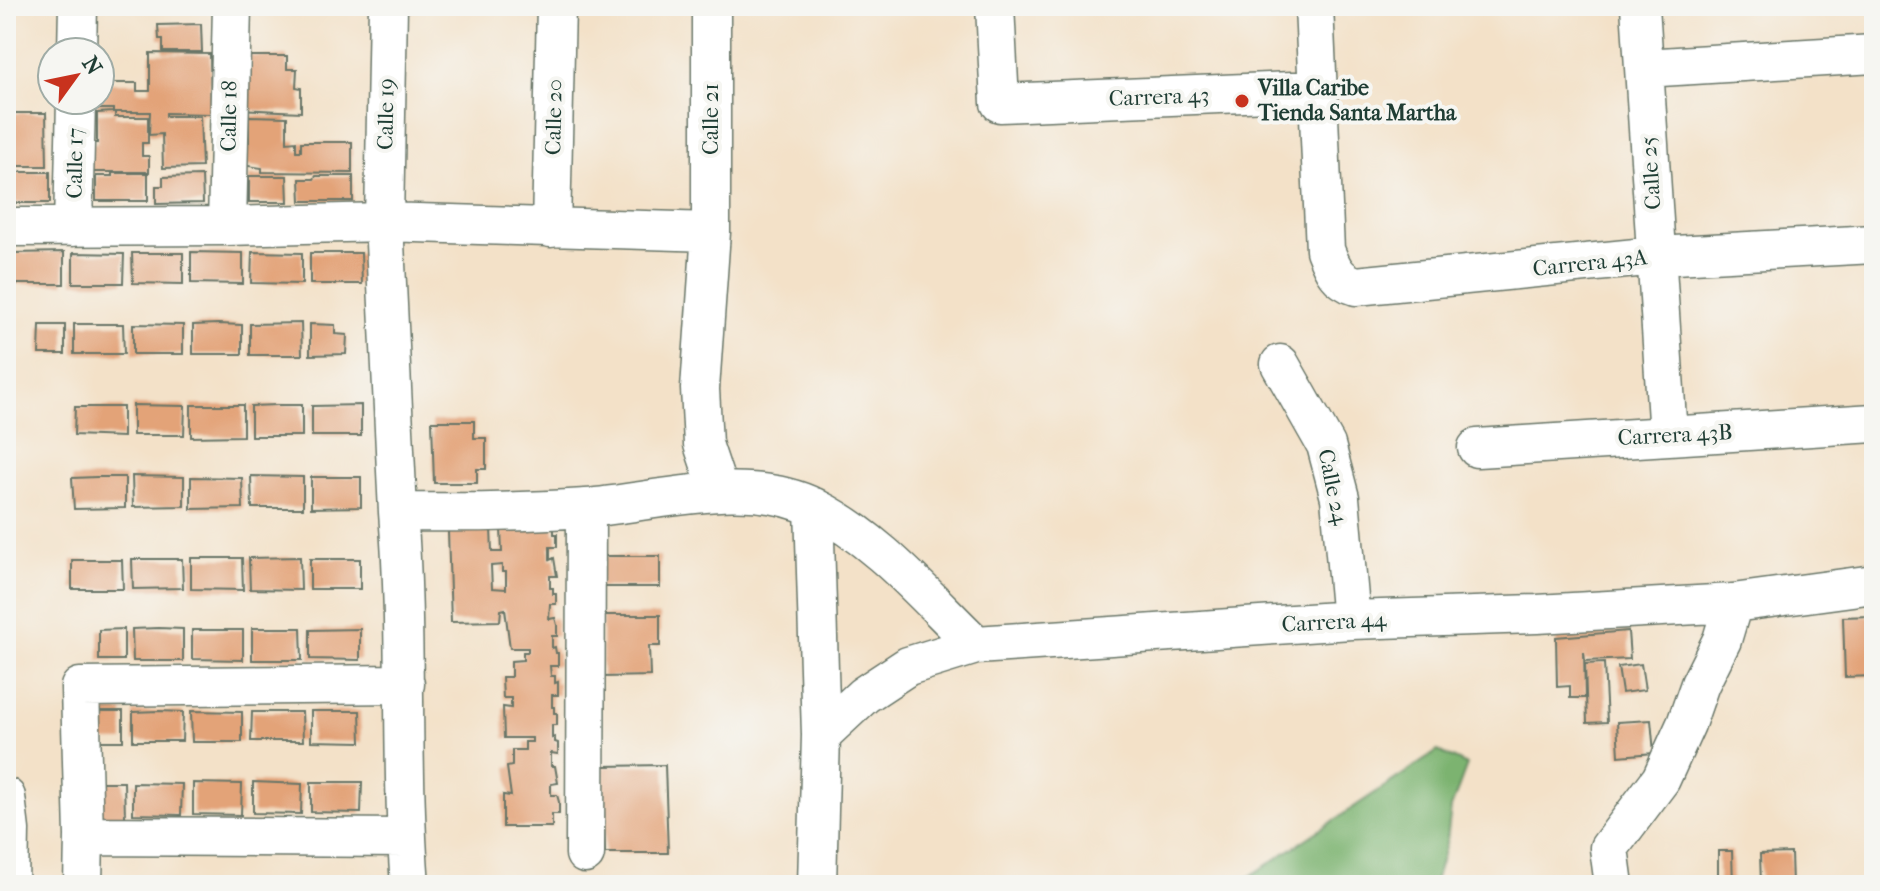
<svg xmlns="http://www.w3.org/2000/svg" width="1880" height="891" viewBox="0 0 1880 891" font-family="'IM FELL French Canon',serif">
	<style>
		.forest { fill: #7cb370; stroke: #4e7852; stroke-width: 2 }
		.building { fill: #e3a378; fill-rule: evenodd }
		.lines { fill: none; stroke-linecap: round; stroke-linejoin: round }
		.minor-casing { stroke: #697668; stroke-width: 41 }
		.minor { stroke: #fff; stroke-width: 38 }
		.poi-dot { fill: #c8321e; stroke: #f6f6f2; stroke-width: 3 }
		.labels { text-anchor: middle; dominant-baseline: central; stroke-width: 8; stroke-linejoin: round; paint-order: stroke }
		.poi-label { font-size: 22px; font-weight: bold; fill: #1f3d34; stroke: #f6f6f2; text-anchor: start }
		.street-label { font-size: 22px; fill: #1f3d34; stroke: #f6f6f2 }
	</style>
	<rect width="100%" height="100%" fill="#f6f6f2"/>
	<filter id="ink" filterUnits="userSpaceOnUse"><feTurbulence type="fractalNoise" baseFrequency=".0125" numOctaves="2"/><feDisplacementMap in="SourceGraphic" scale="16" xChannelSelector="R" yChannelSelector="G"/><feConvolveMatrix kernelMatrix="1 2 1 2 8 2 1 2 1" color-interpolation-filters="sRGB"/></filter>
	<filter id="wash" filterUnits="userSpaceOnUse"><feTurbulence type="fractalNoise" baseFrequency=".006" numOctaves="4" result="noise"/><feDisplacementMap in="SourceGraphic" scale="32" xChannelSelector="R" yChannelSelector="G"/><feGaussianBlur stdDeviation="1.8" result="paint"/><feColorMatrix in="noise" values="0 0 0 0 0 0 0 0 0 0 0 0 0 0 0 0 0 1.4 0 .05"/><feComposite in="paint" operator="in"/></filter>
	<g filter="url(#wash)">
		<rect width="100%" height="100%" fill="#f3e1c8"/>
		<path class="forest" d="M1438,751L1467,765L1451,808L1447,840L1434,885H1237Z"/>
		<g id="blocks">
			<path class="building" d="M201,24L202,52H163V39H159L158,25Z
				M150,53L210,54L211,114L166,113V116H200L202,167L163,168L162,134L149,135L150,112H115V117H148V143H142V156H149V172H89V143H97V113L113,112V109H97V100H100V83H137V91H150Z
				M250,56H287V69H297L296,87L301,88V112L237,109Z
				M12,113H46L47,166H9L6,116H12Z
				M249,116L287,117V142L296,141V151H301V142H352V173L262,172V168L242,165L241,142H249Z
				M6,172H50V203H6Z
				M112,173H148V201H96V176H112Z
				M202,176L203,203L156,204V186H163V177Z
				M249,176H287L288,202H249Z
				M316,176H353V201H301L300,179H314Z
				M64,252V284H14V253Z
				M191,252L243,253V284L191,283Z
				M252,252L302,253V284L251,283Z
				M73,253L124,254L123,283H73Z
				M132,253H183V284L133,283Z
				M310,253H361L362,284H310Z
				M301,323L302,355H250V324Z
				M74,324H123L124,354H74Z
				M133,324L183,325V354H133Z
				M218,324L242,325V354H193V325Z
				M310,324L335,325V334L347,335L346,354L310,355Z
				M40,325H65V354H39Z
				M133,405L185,406L184,435H133Z
				M191,405H243V436L191,437Z
				M278,405H302V436H251V406Z
				M361,405V436H312V406Z
				M75,407H123V437L74,435Z
				M432,421H474V438H486V469H477V483H434Z
				M132,476L184,477V506L133,507Z
				M251,476L303,477V508H252Z
				M97,477H125V508L74,509L72,478Z
				M191,477L242,478L243,508L191,509Z
				M311,477H361V507L311,508Z
				M501,528H554V534H557V547H550V560L554,558L557,576H550V588H553V594H556V604H550L549,619L555,618L557,625V636H552V648L555,647L556,653H558V666H550L551,676H555V683L558,682V695H552V707H554V713H557V725H552V738L555,737V742L558,743V754L551,753V766H555L558,783L551,784V795H557L559,802V814H552V827H503V795L511,796L507,767L512,766V750H525V742H532V738H504L503,707L511,708V698H503L502,677H511V661L523,660V652H528V648H510L505,609L501,610L500,621L451,622L448,531L491,529L492,552H502ZM502,565V572H506V589L492,588L491,566Z
				M600,556H660V587H600Z
				M300,557L301,590L250,589L249,558Z
				M191,558H242L243,590L191,589Z
				M132,559H182L183,588L133,589Z
				M310,559H360V589H310Z
				M72,560H122L123,589H72Z
				M602,615H660V646H649L650,676L602,677Z
				M1871,616L1874,676L1845,677L1843,617Z
				M159,628L183,629V661H133L132,629Z
				M252,628H301L302,660H252Z
				M124,629V660H99V630Z
				M360,629V660L310,659V630Z
				M192,630H243V660L192,659Z
				M1628,631L1630,659L1585,661L1584,652L1585,698H1570V686L1557,687L1556,637Z
				M1604,663L1607,722L1587,723L1585,664Z
				M1641,664L1645,690L1622,693L1618,667Z
				M100,711H123V741H100Z
				M159,711L183,712L182,741H133V712Z
				M191,711L242,712V742H192Z
				M311,711H360L361,742L311,741Z
				M252,712H302L303,741H251Z
				M1651,720L1654,753L1619,756L1617,722Z
				M665,765L668,853H605L603,766Z
				M98,782H124L125,817H98Z
				M253,782L302,784L301,814L253,813Z
				M311,782H362L361,813L311,812Z
				M133,783L182,784L181,815L133,814Z
				M193,783L242,784L241,815L193,814Z
				M1718,851H1732L1733,885H1718Z
				M1791,853L1792,885H1761L1760,854Z"/>
		</g>
	</g>
	<g filter="url(#ink)">
		<use href="#blocks" fill-opacity="0" stroke="#697668" stroke-width="2"/>
		<g class="lines">
			<g class="minor-casing">
				<path id="minor" d="M388,6L384,222L398,512
					M711,6V232L700,389L703,444L719,492
					M995,6L1000,103L1319,90
					M1314,6L1325,250C1332,268 1337,280 1356,286L1656,256L1874,244
					M1640,6L1668,436
					M77,52L78,6
					M1644,68L1874,54
					M227,226L232,6
					M6,227L227,226L384,222L711,232
					M73,227L76,100
					M551,228L556,6
					M1280,364L1326,445L1340,498L1351,620
					M1477,448L1874,423
					M814,507L821,735L817,885
					M821,735L864,695L908,666L976,645L1351,620L1537,614L1733,603L1874,584
					M6,797L10,830L9,885
					M84,836L80,687L405,684
					M585,854L586,508
					M83,885L84,836L407,838
					M410,885C400,761 408,636 398,512C460,513 524,512 586,508C658,502 748,474 815,508C878,539 926,597 976,645
					M1614,885L1609,848L1661,779L1686,724L1700,684L1722,640L1733,603"/>
			</g>
			<use href="#minor" class="minor"/>
		</g>
	</g>
	<circle class="poi-dot" cx="1242" cy="101" r="8"/>
	<g class="labels">
		<g class="poi-label">
			<text x="1258" y="88">Villa Caribe<tspan x="1258" dy="25">Tienda Santa Martha</tspan></text>
		</g>
		<g class="street-label">
			<text transform="translate(1159 97) rotate(-2)">Carrera 43</text>
			<text transform="translate(386 114) rotate(-89)">Calle 19</text>
			<text transform="translate(229 116) rotate(-89)">Calle 18</text>
			<text transform="translate(554 117) rotate(-89)">Calle 20</text>
			<text transform="translate(711 119) rotate(-90)">Calle 21</text>
			<text transform="translate(75 163) rotate(-89)">Calle 17</text>
			<text transform="translate(1651 173) rotate(-94)">Calle 25</text>
			<text transform="translate(1590 263) rotate(-6)">Carrera 43A</text>
			<text transform="translate(1675 435) rotate(-3)">Carrera 43B</text>
			<text transform="translate(1333 487) rotate(78)">Calle 24</text>
			<text transform="translate(1334 622) rotate(-3)">Carrera 44</text>
		</g>
	</g>
	<rect width="1880" height="891" fill="none" stroke="#f6f6f2" stroke-width="32"/>
	<g transform="translate(76 76) rotate(57)"><circle r="38" fill="#f6f6f2" stroke="#a0aca6" stroke-width="2"/>
	<path d="M0-6L14 30L0 20L-14 30Z" fill="#c8321e"/>
	<text y="-12" font-size="22" font-weight="bold" text-anchor="middle" fill="#1f3d34">N</text>
	</g>
</svg>
